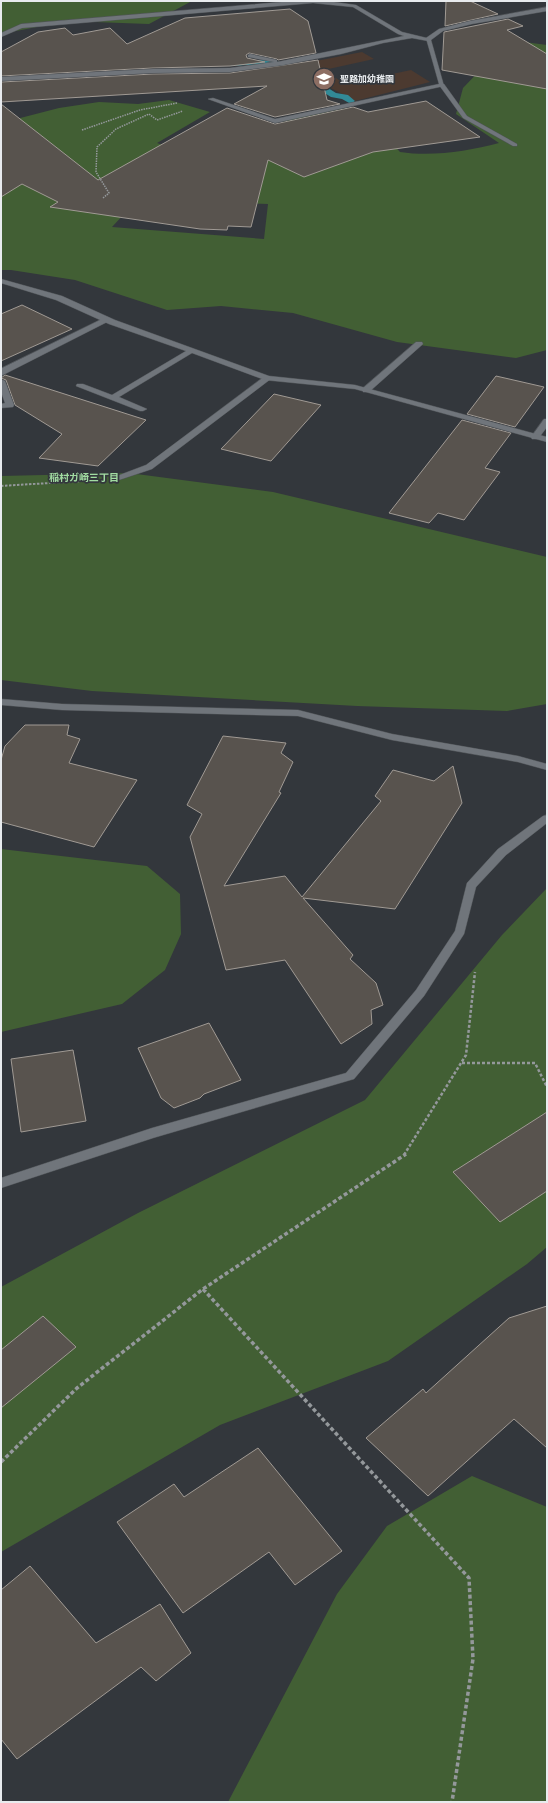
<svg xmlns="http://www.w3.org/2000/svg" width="548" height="1803" viewBox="0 0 548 1803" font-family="Helvetica,'Noto Sans JP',sans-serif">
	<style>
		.education { fill: #4c3a30 }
		.green { fill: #425f34; fill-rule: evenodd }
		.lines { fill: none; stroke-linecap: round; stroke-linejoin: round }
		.stream { fill: #328a97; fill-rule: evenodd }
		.building { fill: #58534e; stroke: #a09a94 }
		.service-casing { stroke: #505458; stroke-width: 1 }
		.minor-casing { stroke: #505458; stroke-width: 1 }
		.path-far3 { stroke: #94989b; stroke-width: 1.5; stroke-dasharray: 1.5 1; stroke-linecap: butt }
		.path-far2 { stroke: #94989b; stroke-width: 2; stroke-dasharray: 2.5 1.5; stroke-linecap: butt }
		.path-far1 { stroke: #94989b; stroke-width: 2.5; stroke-dasharray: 3 2; stroke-linecap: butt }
		.path { stroke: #94989b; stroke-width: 3.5; stroke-dasharray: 4 2.5; stroke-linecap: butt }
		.service { fill: #70757b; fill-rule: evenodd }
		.minor { fill: #70757b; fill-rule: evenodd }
		.labels { text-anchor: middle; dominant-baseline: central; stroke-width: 3.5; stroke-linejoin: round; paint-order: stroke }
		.far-poi-label { font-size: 9px; font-weight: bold; fill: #e8ebee; stroke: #33373c; text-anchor: start }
		.far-neighbourhood-label { font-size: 10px; font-weight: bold; fill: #a2dca2; stroke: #33373c }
	</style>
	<rect width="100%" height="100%" fill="#33373c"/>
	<path class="education" d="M362,52L374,59L324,70L345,84L411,70L430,82L355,101L290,66Z"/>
	<path class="green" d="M1,1H192L149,24L67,21L1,34Z
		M509,40L547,45V350L516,358L397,342L293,313L221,306L167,310L75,280L11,270H1V123L59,108L99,102L138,104L169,100L210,112L157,143L183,152L229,153L287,120L346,108L367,115L400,152C433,157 468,151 499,143L456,114L463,88ZM137,200L268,204L264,239L112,227Z
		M129,473L273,492L547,557V704L507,711L357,706L92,691L1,680V476Z
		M1,849L147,866L180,894L181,934L165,970L122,1004L1,1032Z
		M547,888V1247L527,1264L388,1361L220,1425L1,1552V1287L138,1213L365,1100L502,935Z
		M472,1476L547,1507V1802H228L337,1594L387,1526Z"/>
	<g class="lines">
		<path class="stream" d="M266,60L288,63L336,93L348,95L355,101L351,104L342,99L331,97L283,67L266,64L229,66L225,64L229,62Z"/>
	</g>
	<path class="building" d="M446,1H470L498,14L445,26Z
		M290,9L308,21L316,53L278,60L277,59L249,53L246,55L247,58L265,62L230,66L153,68L1,76V52L38,32L65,28L73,35L110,28L127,44L185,18Z
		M508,19L523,26L507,30L547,54V89L442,70L444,32Z
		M318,60L327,100L340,104L275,117L234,104L267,86L1,102V82L153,74L230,73Z
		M426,101L480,137L373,152L304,177L268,160L251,227L228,226L227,230L200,229L50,207L58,202L22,184L1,197V104L98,180L227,108L275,124L353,107L368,112Z
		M22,305L72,329L1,361V314Z
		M5,375L146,420L98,466L39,458L62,434L15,405L6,380L1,378Z
		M496,376L544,387L515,427L467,414Z
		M274,394L321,405L271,461L221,449Z
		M462,420L511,433L485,468L500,472L464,520L438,513L429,523L389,513Z
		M25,725H69L67,735L80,739L69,763L137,780L94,847L1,822V760L5,746Z
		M223,736L286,743L281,753L293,762L279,792L281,793L224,886L285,876L302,897L381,801L375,796L393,770L434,781L453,766L462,803L395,909L303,898L353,955L350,959L376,983L383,1005L371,1010L372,1024L341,1044L285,960L226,970L190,837L202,814L187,805Z
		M209,1023L241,1080L204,1094L200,1098L174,1108L161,1098L138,1048Z
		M73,1050L86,1121L21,1132L11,1059Z
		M547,1112V1191L500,1222L453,1172Z
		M547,1306V1448L514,1419L428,1496L366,1438L423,1389L426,1393L509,1318Z
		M43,1316L76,1347L1,1408V1350Z
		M258,1448L342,1551L295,1585L269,1552L183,1613L117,1522L174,1484L184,1497Z
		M30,1566L96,1643L160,1604L191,1653L156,1681L141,1667L17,1759L1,1739V1590Z"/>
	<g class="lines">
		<g class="service-casing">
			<path id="service" d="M294,1H327L356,5L402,32L431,39L428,41L412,38L383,43L341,54L283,65L230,72L153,73L1,81V77L153,69L230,68L274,62L248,57V55L250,54L277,60V62L404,36L398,34L353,7L313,3L22,28L1,37V33L21,24Z
				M440,84H444L467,116L517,144V146H513L463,118L439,85Z
				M104,318H107L111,320L1,376L2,368Z
				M416,342H422L423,344L369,392H363V388Z
				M265,376H268L272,378L152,469L113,482L109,479L146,465Z
				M1,379L5,381L14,405L13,407L1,408V404L5,403L1,392Z
				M544,419H547V427L538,439H532L531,437Z
				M1,699L62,704L298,710L392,734L518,756L547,764V770L518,762L392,740L298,716L62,710L1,705Z"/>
		</g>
		<g class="minor-casing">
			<path id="minor" d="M547,7V11L472,24L443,31L431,40L444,86L275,123L208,99L213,98L275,119L439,84L426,38L439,29L470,21Z
				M1,279L62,296L115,320L269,376L355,385L547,437V442L355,389L265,380L192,353L119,397L147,409L143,411H140L76,386L77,384H83L112,395L186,351L109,324L56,300L1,283Z
				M547,815V823L506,855L476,887L464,934L424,996L354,1079L153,1138L1,1188V1178L152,1128L346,1073L416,990L455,931L467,883L498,849L543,816Z"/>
		</g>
		<path class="path-far3" d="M82,130L140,110L177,103
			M103,198L109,193L96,172L97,147L116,129L149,114L157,120L183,111"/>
		<path class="path-far2" d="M1,486L82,481"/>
		<path class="path-far1" d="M462,1063H535L547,1087
			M404,1155L466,1055L475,972"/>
		<path class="path" d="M203,1289L469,1578L473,1659L452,1802
			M1,1462L77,1388L203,1289L406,1154"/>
		<use href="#service" class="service"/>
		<use href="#minor" class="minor"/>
	</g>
	<defs>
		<g id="school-disc" transform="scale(1.15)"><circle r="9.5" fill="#8d6e63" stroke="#33373c"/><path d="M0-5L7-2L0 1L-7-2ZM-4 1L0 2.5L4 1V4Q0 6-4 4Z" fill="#fff"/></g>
	</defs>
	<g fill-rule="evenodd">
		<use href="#school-disc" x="324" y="79"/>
	</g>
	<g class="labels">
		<g class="far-poi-label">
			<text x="340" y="79">聖路加幼稚園</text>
		</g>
		<g class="far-neighbourhood-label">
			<text x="84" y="477">稲村ガ崎三丁目</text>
		</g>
	</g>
	<rect width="548" height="1803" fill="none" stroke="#e8ebee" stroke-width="4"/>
</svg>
